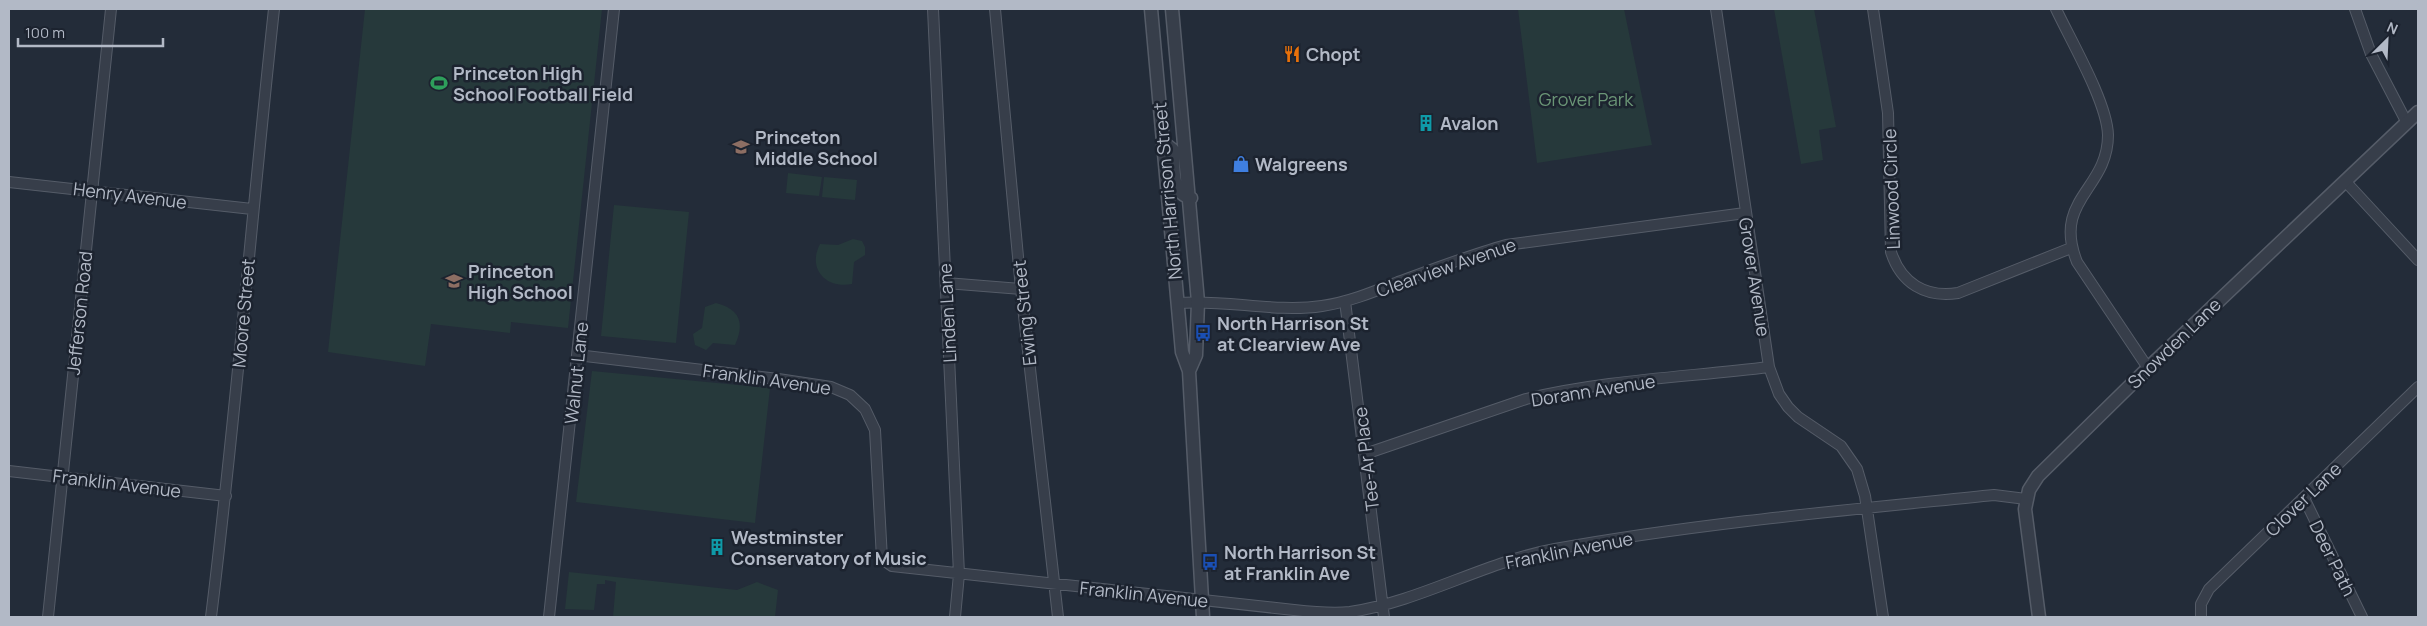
<svg xmlns="http://www.w3.org/2000/svg" width="2427" height="626" viewBox="0 0 2427 626" font-family="Manrope,sans-serif">
	<style>
		.green { fill: #26393b }
		.lines { fill: none; stroke-linecap: round; stroke-linejoin: round }
		.minor-casing { stroke: #555c68; stroke-width: 12 }
		.tertiary-casing { stroke: #555c68; stroke-width: 15 }
		.minor { stroke: #373e4a; stroke-width: 10 }
		.tertiary { stroke: #373e4a; stroke-width: 12 }
		.labels { text-anchor: middle; dominant-baseline: central; stroke-width: 5; stroke-linejoin: round; paint-order: stroke }
		.poi-label { font-size: 18px; font-weight: bold; fill: #b2b9c6; stroke: #1c232f; text-anchor: start }
		.park-label { font-size: 18px; fill: #6a9576; stroke: #1c232f }
		.street-label { font-size: 18px; fill: #b2b9c6; stroke: #1c232f }
	</style>
	<rect width="100%" height="100%" fill="#232c39"/>
	<path class="green" d="M365,9H602L568,328L511,322L510,333L431,324L425,366L328,352Z
		M1518,9H1624L1652,145L1537,163Z
		M1774,9H1814L1836,127L1819,130L1823,160L1801,164Z
		M788,173L822,177L819,196L786,193Z
		M824,177L857,180L855,200L822,197Z
		M614,205L689,212L676,343L601,336Z
		M853,239L862,241L865,247V255L854,262L852,284C826,289 807,269 820,244L838,245Z
		M716,303C740,309 745,323 735,345L713,343L706,350L695,345L693,334L702,328L705,307Z
		M592,371L770,388L755,523L576,502Z
		M569,572L737,590L757,582L778,590L775,617H613L616,582L605,580V584H597L594,610L565,609Z"/>
	<g class="lines">
		<g class="minor-casing">
			<path id="minor" d="M933,9L959,574L955,617
				M995,9L1021,289L1058,617
				M1716,9L1769,367L1779,394L1788,407L1798,417L1841,446L1857,469L1865,496L1883,617
				M1873,9L1888,113L1891,252C1901,283 1925,298 1958,293L2071,248
				M2056,9C2071,41 2107,102 2108,135C2108,190 2052,199 2077,262L2148,368
				M2355,9L2371,54L2407,123
				M2345,181L2418,260
				M9,182L252,209
				M946,283L1021,289
				M1345,301L1384,617
				M1178,303C1226,299 1275,313 1322,306C1349,302 1373,292 1398,282C1434,269 1470,255 1506,245L1745,213
				M577,355L778,379L831,387L850,395L865,409L875,430L882,559L892,566L1294,610C1312,612 1332,614 1350,612C1422,601 1484,562 1555,549C1700,523 1847,510 1994,495L2026,499
				M1365,454L1526,399C1605,380 1688,377 1769,367
				M9,471L226,496
				M2304,498L2362,617
				M48,617L111,9
				M211,617C236,415 252,211 274,9
				M549,617L614,9
				M2201,617V604L2209,589L2418,387"/>
		</g>
		<g class="tertiary-casing">
			<path id="tertiary" d="M1151,9L1182,352L1189,371L1203,617
				M1172,9L1198,302L1196,355L1189,371
				M1163,142L1173,150C1174,168 1170,193 1191,198
				M2039,617L2025,509L2029,490L2038,476L2148,368L2418,112"/>
		</g>
		<use href="#minor" class="minor"/>
		<use href="#tertiary" class="tertiary"/>
	</g>
	<defs>
		<g id="restaurant-bare" transform="scale(1.35)"><path d="M-5-6h1v4h1v-4h1v4h1v-4h1v5L-1.5 .5V6h-2V.5L-5-1ZM5-6V6H3V1.5H1.5Q1.5-4 5-6Z" fill="#e8710a" stroke="#1c232f" stroke-width="2.5" paint-order="stroke"/></g>
		<g id="stadium-bare" transform="scale(1.35)"><path d="M0-5a6.5 5 0 1 0 0 10a6.5 5 0 1 0 0-10ZM-3.5-1.8h7v3.6h-7Z" fill="#2e9e5b" stroke="#1c232f" stroke-width="2.5" paint-order="stroke"/></g>
		<g id="building-bare" transform="scale(1.35)"><path d="M-4-6H4V6H1V3H-1V6H-4ZM-2.5-4.3h1.7v1.8h-1.7ZM.8-4.3h1.7v1.8H.8ZM-2.5-1h1.7V.8h-1.7ZM.8-1h1.7V.8H.8Z" fill="#0f9aa8" stroke="#1c232f" stroke-width="2.5" paint-order="stroke"/></g>
		<g id="school-bare" transform="scale(1.35)"><path d="M0-5L7-2L0 1L-7-2ZM-4 1L0 2.5L4 1V4Q0 6-4 4Z" fill="#8d6e63" stroke="#1c232f" stroke-width="2.5" paint-order="stroke"/></g>
		<g id="shop-bare" transform="scale(1.35)"><path d="M-5-2.5h2.3a2.7 3.5 0 0 1 5.4 0H5L5.5 6h-11ZM-1.5-2.5h3a1.5 2.3 0 0 0-3 0Z" fill="#3f7fe0" stroke="#1c232f" stroke-width="2.5" paint-order="stroke"/></g>
		<g id="bus-bare" transform="scale(1.35)"><path d="M-5-6H5V4H4V6H2V4H-2V6H-4V4H-5ZM-3.5-4V0h7V-4ZM-3.5 1.2v1.5H-2V1.2ZM2 1.2v1.5H3.5V1.2Z" fill="#1a4fb4" stroke="#1c232f" stroke-width="2.5" paint-order="stroke"/></g>
	</defs>
	<g fill-rule="evenodd">
		<use href="#restaurant-bare" x="1292" y="54"/>
		<use href="#stadium-bare" x="439" y="83"/>
		<use href="#building-bare" x="1426" y="123"/>
		<use href="#school-bare" x="741" y="147"/>
		<use href="#shop-bare" x="1241" y="164"/>
		<use href="#school-bare" x="454" y="281"/>
		<use href="#bus-bare" x="1203" y="333"/>
		<use href="#building-bare" x="717" y="547"/>
		<use href="#bus-bare" x="1210" y="562"/>
	</g>
	<g class="labels">
		<g class="poi-label">
			<text x="1306" y="54">Chopt</text>
			<text x="453" y="73">Princeton High<tspan x="453" dy="21">School Football Field</tspan></text>
			<text x="1440" y="123">Avalon</text>
			<text x="755" y="137">Princeton<tspan x="755" dy="21">Middle School</tspan></text>
			<text x="1255" y="164">Walgreens</text>
			<text x="468" y="271">Princeton<tspan x="468" dy="21">High School</tspan></text>
			<text x="1217" y="323">North Harrison St<tspan x="1217" dy="21">at Clearview Ave</tspan></text>
			<text x="731" y="537">Westminster<tspan x="731" dy="21">Conservatory of Music</tspan></text>
			<text x="1224" y="552">North Harrison St<tspan x="1224" dy="21">at Franklin Ave</tspan></text>
		</g>
		<g class="park-label">
			<text x="1586" y="99">Grover Park</text>
		</g>
		<g class="street-label">
			<text transform="translate(1891 189) rotate(-92)">Linwood Circle</text>
			<text transform="translate(1167 191) rotate(-95)">North Harrison Street</text>
			<text transform="translate(130 195) rotate(7)">Henry Avenue</text>
			<text transform="translate(1446 267) rotate(-19)">Clearview Avenue</text>
			<text transform="translate(1755 277) rotate(81)">Grover Avenue</text>
			<text transform="translate(79 313) rotate(-84)">Jefferson Road</text>
			<text transform="translate(243 313) rotate(-85)">Moore Street</text>
			<text transform="translate(947 313) rotate(-93)">Linden Lane</text>
			<text transform="translate(1024 313) rotate(-96)">Ewing Street</text>
			<text transform="translate(2174 343) rotate(-44)">Snowden Lane</text>
			<text transform="translate(576 373) rotate(-84)">Walnut Lane</text>
			<text transform="translate(767 379) rotate(8)">Franklin Avenue</text>
			<text transform="translate(1593 390) rotate(-9)">Dorann Avenue</text>
			<text transform="translate(1366 459) rotate(-97)">Tee-Ar Place</text>
			<text transform="translate(117 483) rotate(7)">Franklin Avenue</text>
			<text transform="translate(2303 499) rotate(-44)">Clover Lane</text>
			<text transform="translate(1569 550) rotate(-11)">Franklin Avenue</text>
			<text transform="translate(2333 558) rotate(64)">Deer Path</text>
			<text transform="translate(1144 594) rotate(6)">Franklin Avenue</text>
		</g>
	</g>
	<rect width="2427" height="626" fill="none" stroke="#b2b9c6" stroke-width="20"/>
	<g transform="translate(2387 40) rotate(24)" stroke="#1c232f" stroke-width="4" paint-order="stroke">
	<path d="M0-4L9 19L0 12L-9 19Z" fill="#b2b9c6"/>
	<text y="-8" font-size="14" font-weight="bold" text-anchor="middle" fill="#b2b9c6">N</text>
	</g>
	<path d="M18 38v8h145v-8" fill="none" stroke="#b2b9c6" stroke-width="2.5"/>
	<text x="25" y="38" font-size="15" fill="#b2b9c6" stroke="#1c232f" stroke-width="4" paint-order="stroke">100 m</text>
</svg>
